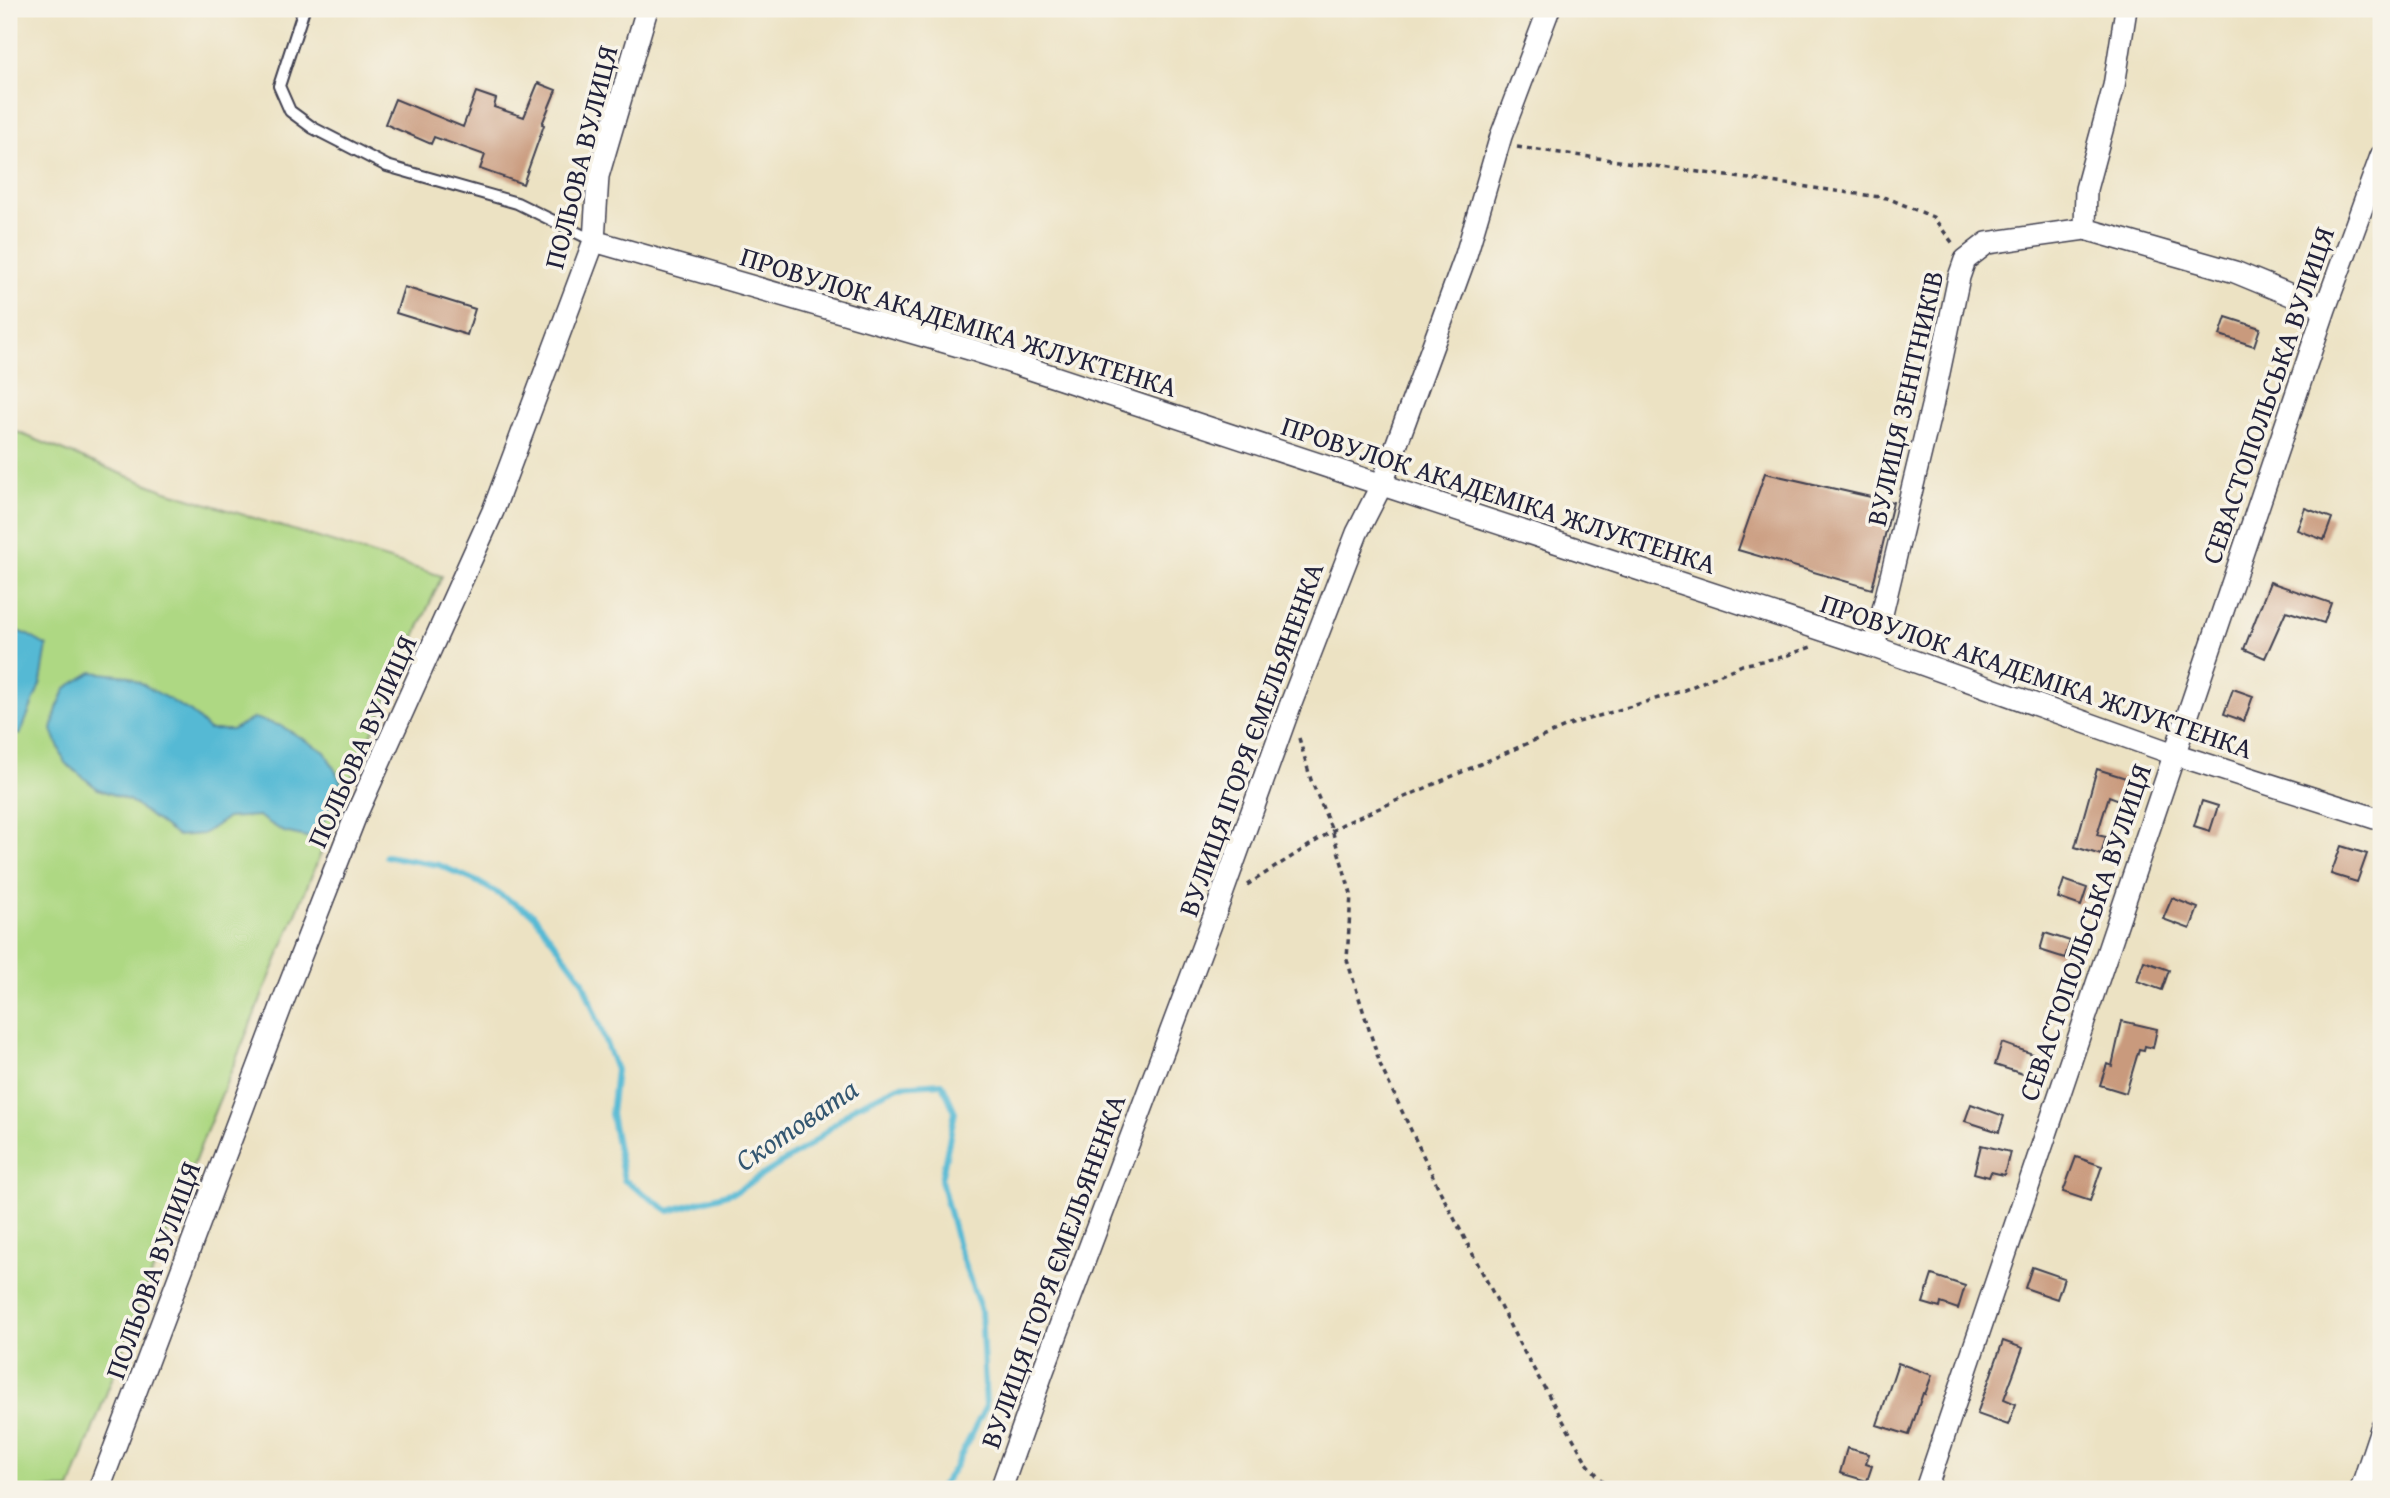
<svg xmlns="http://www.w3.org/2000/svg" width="2390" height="1498" viewBox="0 0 2390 1498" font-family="'Gentium Book Plus',serif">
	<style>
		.green { fill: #aed883; stroke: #687d5f; stroke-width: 2 }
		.water { fill: #55b9d4; stroke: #3c6e88; stroke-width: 2 }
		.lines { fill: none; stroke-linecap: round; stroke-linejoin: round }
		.stream { stroke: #55b9d4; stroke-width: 6 }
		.building { fill: #c99a7d }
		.service-casing { stroke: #403f4f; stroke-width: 14 }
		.minor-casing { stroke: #403f4f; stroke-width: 24 }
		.path { stroke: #403f4f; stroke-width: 3.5; stroke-dasharray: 5 5; stroke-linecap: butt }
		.service { stroke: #fff; stroke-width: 10 }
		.minor { stroke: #fff; stroke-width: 21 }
		.labels { text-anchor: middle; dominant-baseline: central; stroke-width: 7; stroke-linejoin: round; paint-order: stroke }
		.street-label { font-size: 28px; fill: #22223b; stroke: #f7f3e8 }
		.water-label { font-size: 30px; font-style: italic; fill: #345771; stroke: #f7f3e8 }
	</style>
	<rect width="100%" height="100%" fill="#f7f3e8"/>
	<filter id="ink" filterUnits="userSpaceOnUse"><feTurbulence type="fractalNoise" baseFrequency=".0143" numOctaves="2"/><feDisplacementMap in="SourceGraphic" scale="14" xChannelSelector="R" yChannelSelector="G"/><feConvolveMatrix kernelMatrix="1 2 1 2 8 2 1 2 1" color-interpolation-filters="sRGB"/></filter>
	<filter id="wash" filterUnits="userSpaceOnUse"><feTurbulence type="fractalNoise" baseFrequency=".00686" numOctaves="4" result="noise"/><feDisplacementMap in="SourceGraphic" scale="28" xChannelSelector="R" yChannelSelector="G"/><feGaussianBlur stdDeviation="1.57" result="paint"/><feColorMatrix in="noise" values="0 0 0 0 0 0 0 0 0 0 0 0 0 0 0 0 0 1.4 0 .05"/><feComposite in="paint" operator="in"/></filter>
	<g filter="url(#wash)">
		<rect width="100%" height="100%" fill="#ece2c3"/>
		<path class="green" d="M9,429L163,490L442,576L353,775L204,1137L70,1489H9Z"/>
		<path class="water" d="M9,628L26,634L47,646L41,682L20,735L9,731Z
			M92,672L128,676L191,712L209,730H232L254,718L281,726L325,752L341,781L316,839L284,832L258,816L227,818L203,834L177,836L130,801L98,789L65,763L52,730L57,708L66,688Z"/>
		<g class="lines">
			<path class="stream" d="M386,856L439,865L478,882L533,914L582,979L616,1070L611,1114L624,1180L669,1211L737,1191L810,1145L856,1106L899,1086L942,1083L955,1112L941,1180L958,1246L981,1311L986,1406L955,1467L939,1489"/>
		</g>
		<g id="blocks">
			<path class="building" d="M538,83L556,90L542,124L544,125L523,184L480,169L485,155L434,137L431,144L385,124L395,99L463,127L476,92L496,99L494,107L524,117Z
				M404,287L475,309L467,335L396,313Z
				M2226,317L2260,328L2254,346L2220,335Z
				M1765,473L1893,502L1872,589L1738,550Z
				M2305,508L2332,518L2324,540L2297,530Z
				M2270,582L2331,603L2324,623L2286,611L2265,658L2244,649Z
				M2233,689L2253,696L2244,721L2224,714Z
				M2097,769L2129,779L2122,801L2109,796L2097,835L2106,837L2101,855L2075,847Z
				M2202,801L2218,806L2210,831L2194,826Z
				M2341,846L2367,854L2357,882L2331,874Z
				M2064,880L2087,888L2081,906L2058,898Z
				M2172,898L2198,908L2190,929L2163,919Z
				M2045,933L2070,941L2065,958L2040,950Z
				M2144,961L2169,970L2162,990L2137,981Z
				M2122,1021L2157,1029L2153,1048L2145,1046L2144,1050L2139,1049L2126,1093L2100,1085L2107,1064L2112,1066Z
				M2002,1043L2033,1054L2026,1075L1995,1065Z
				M1971,1104L2004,1116L1999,1132L1965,1121Z
				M1981,1145L2010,1152L2004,1175L1991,1172L1989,1177L1974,1173Z
				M2076,1157L2102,1166L2090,1201L2063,1192Z
				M2032,1267L2064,1278L2057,1299L2025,1288Z
				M1932,1275L1965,1286L1958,1309L1941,1303L1940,1308L1923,1303Z
				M2003,1341L2023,1348L2004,1399L2016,1404L2008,1425L1977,1414Z
				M1898,1363L1932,1375L1925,1394L1923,1393L1909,1435L1877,1425Z
				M1847,1448L1869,1454L1866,1464L1872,1466L1867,1481L1840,1473Z"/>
		</g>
	</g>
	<g filter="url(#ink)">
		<use href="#blocks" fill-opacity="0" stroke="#403f4f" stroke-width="2"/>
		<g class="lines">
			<g class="service-casing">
				<path id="service" d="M304,9L279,86L290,111L313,128L387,166L517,203L594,241"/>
			</g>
			<g class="minor-casing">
				<path id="minor" d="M2085,229L2235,272L2325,309
					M594,241L976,351L1874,647L2174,754L2381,820
					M1874,647L1932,406L1959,277L1965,260L1987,243L2085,229L2086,189L2114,86L2126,9
					M99,1489L287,991L356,815L493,511L594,241L598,176L647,9
					M1001,1489L1043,1371L1219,903L1290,706L1357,533L1382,484L1466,255L1501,136L1549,9
					M1926,1489L2325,309L2381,156
					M2361,1489L2381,1429"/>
			</g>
			<path class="path" d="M1517,147L1887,198L1933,217L1954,245
				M1299,738L1311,780L1332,830L1351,894L1347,960L1381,1067L1440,1191L1519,1343L1587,1463L1609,1489
				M1247,885L1343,824L1572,724L1682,691L1742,665L1782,657L1811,647"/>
			<use href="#service" class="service"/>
			<use href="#minor" class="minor"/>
		</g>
	</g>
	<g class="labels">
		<g class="street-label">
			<text transform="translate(580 157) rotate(-76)">ПОЛЬОВА ВУЛИЦЯ</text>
			<text transform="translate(959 321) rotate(17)">ПРОВУЛОК АКАДЕМІКА ЖЛУКТЕНКА</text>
			<text transform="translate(2267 395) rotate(-71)">СЕВАСТОПОЛЬСЬКА ВУЛИЦЯ</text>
			<text transform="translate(1904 398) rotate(-77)">ВУЛИЦЯ ЗЕНІТНИКІВ</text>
			<text transform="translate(1499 494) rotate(18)">ПРОВУЛОК АКАДЕМІКА ЖЛУКТЕНКА</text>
			<text transform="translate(2037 675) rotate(19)">ПРОВУЛОК АКАДЕМІКА ЖЛУКТЕНКА</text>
			<text transform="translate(1250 739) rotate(-70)">ВУЛИЦЯ ІГОРЯ ЄМЕЛЬЯНЕНКА</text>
			<text transform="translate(361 741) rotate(-66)">ПОЛЬОВА ВУЛИЦЯ</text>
			<text transform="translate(2084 932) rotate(-71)">СЕВАСТОПОЛЬСЬКА ВУЛИЦЯ</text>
			<text transform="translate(152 1270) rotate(-70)">ПОЛЬОВА ВУЛИЦЯ</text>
			<text transform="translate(1052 1271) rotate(-70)">ВУЛИЦЯ ІГОРЯ ЄМЕЛЬЯНЕНКА</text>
		</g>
		<g class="water-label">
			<text transform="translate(796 1124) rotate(-34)">Скотовата</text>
		</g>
	</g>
	<rect width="2390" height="1498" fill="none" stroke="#f7f3e8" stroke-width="35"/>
</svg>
